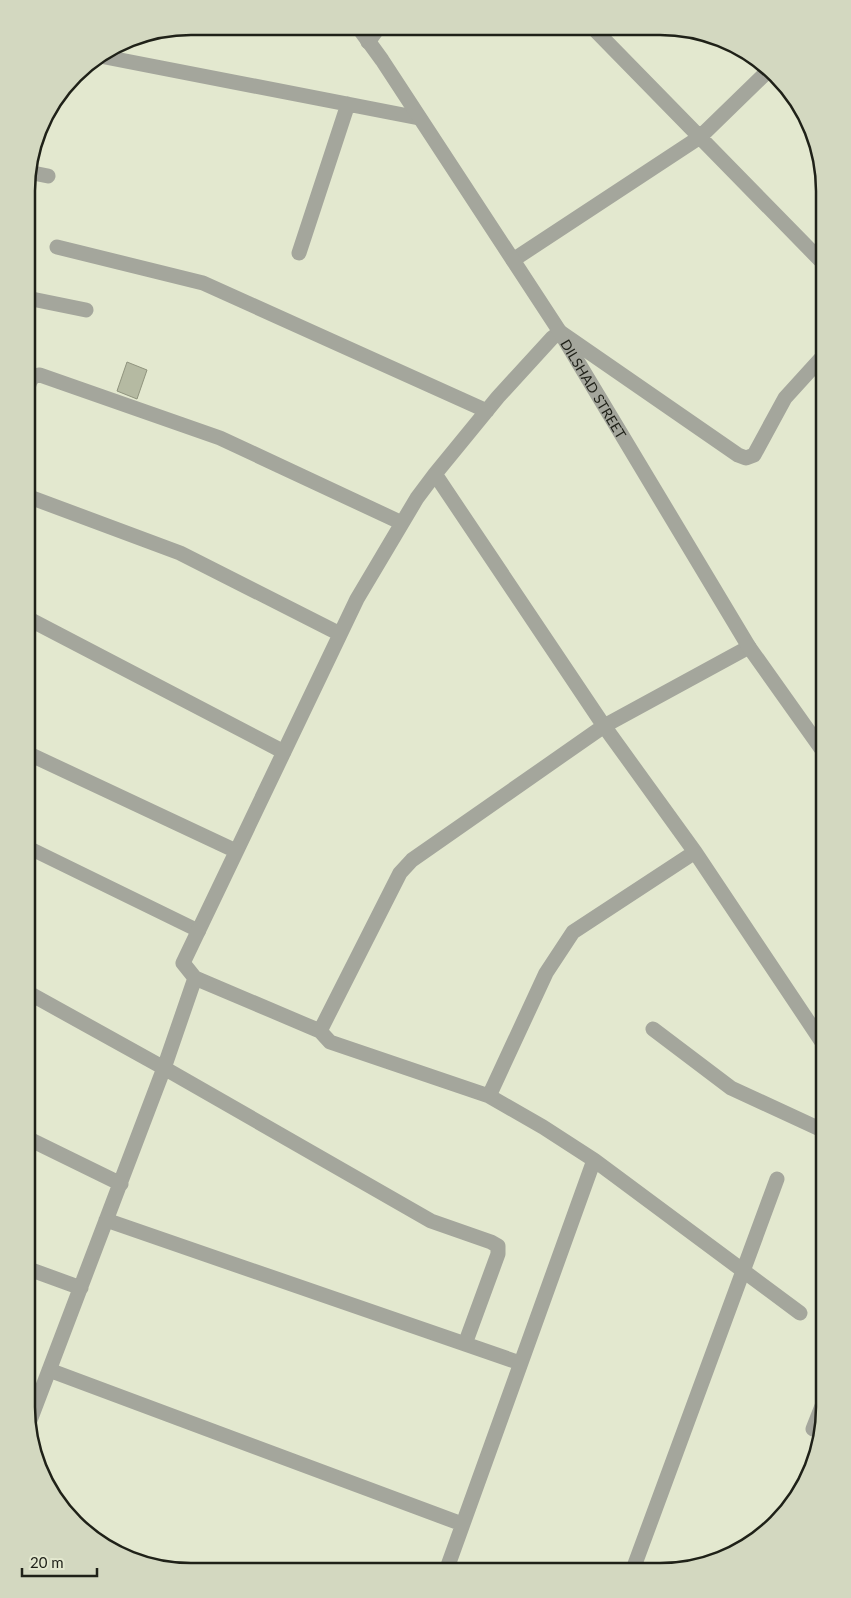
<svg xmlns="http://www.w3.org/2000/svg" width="851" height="1598" viewBox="0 0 851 1598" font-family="Lato,sans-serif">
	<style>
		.building { fill: #b5baa2; stroke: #90947e }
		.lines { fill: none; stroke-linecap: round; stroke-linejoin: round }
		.service { stroke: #a4a69c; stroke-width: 14 }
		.minor { stroke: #a4a69c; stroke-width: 15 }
		.tertiary { stroke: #a4a69c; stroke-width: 15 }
		.labels { text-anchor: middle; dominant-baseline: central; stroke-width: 4; stroke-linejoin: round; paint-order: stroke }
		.street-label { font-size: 14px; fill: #1f2118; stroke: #e3e8cf }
		.rim { fill: none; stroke: #1f2118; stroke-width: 2.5 }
	</style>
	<rect width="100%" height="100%" fill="#e3e8cf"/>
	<path class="building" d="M127,362L147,370L137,399L117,391Z"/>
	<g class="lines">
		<path class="service" d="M27,847L199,931"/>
		<path class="minor" d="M594,29L825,265
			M368,42L379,27
			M100,56L419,118
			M28,172L48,176
			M57,247L203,283L487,411
			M299,253L348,104
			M513,260L700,137L770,69
			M27,298L86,310
			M27,391L30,381L34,376L40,375L220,438L402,523
			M435,474L604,726L695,852L824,1045
			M27,496L180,553L340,634
			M27,618L284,752
			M27,753L236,851
			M195,978L320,1031L330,1042L489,1096L543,1127L594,1160L800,1313
			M27,992L164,1068L431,1221L491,1242L498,1246V1254L465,1344
			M653,1029L731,1088L822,1130
			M320,1031L400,873L412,860L604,726L749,647
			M489,1096L546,973L573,932L695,852
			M27,1138L121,1184
			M106,1220L520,1363
			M26,1268L81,1288
			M49,1370L462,1524
			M29,1423L164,1068L195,978L183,963L357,599L417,498L435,474L498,397L552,338L560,332L738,455L746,458L754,455L785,398L825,354
			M813,1429L824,1401
			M446,1571L594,1160
			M632,1572L777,1179"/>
		<path class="tertiary" id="s1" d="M358,27L382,60L560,332L749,647L825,754"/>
	</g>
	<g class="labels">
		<g class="street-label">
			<text stroke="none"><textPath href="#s1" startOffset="432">DILSHAD STREET</textPath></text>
		</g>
	</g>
	<path d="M0 0H851V1598H0ZM191 35H660A156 156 0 0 1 816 191V1407A156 156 0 0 1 660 1563H191A156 156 0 0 1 35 1407V191A156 156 0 0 1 191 35Z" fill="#d3d8c0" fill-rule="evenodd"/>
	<path class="rim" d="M191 35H660A156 156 0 0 1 816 191V1407A156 156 0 0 1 660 1563H191A156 156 0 0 1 35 1407V191A156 156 0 0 1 191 35Z"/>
	<path d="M22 1568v8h75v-8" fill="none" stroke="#1f2118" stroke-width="2.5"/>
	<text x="30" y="1568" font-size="15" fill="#1f2118" stroke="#e3e8cf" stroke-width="4" paint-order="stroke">20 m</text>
</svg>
